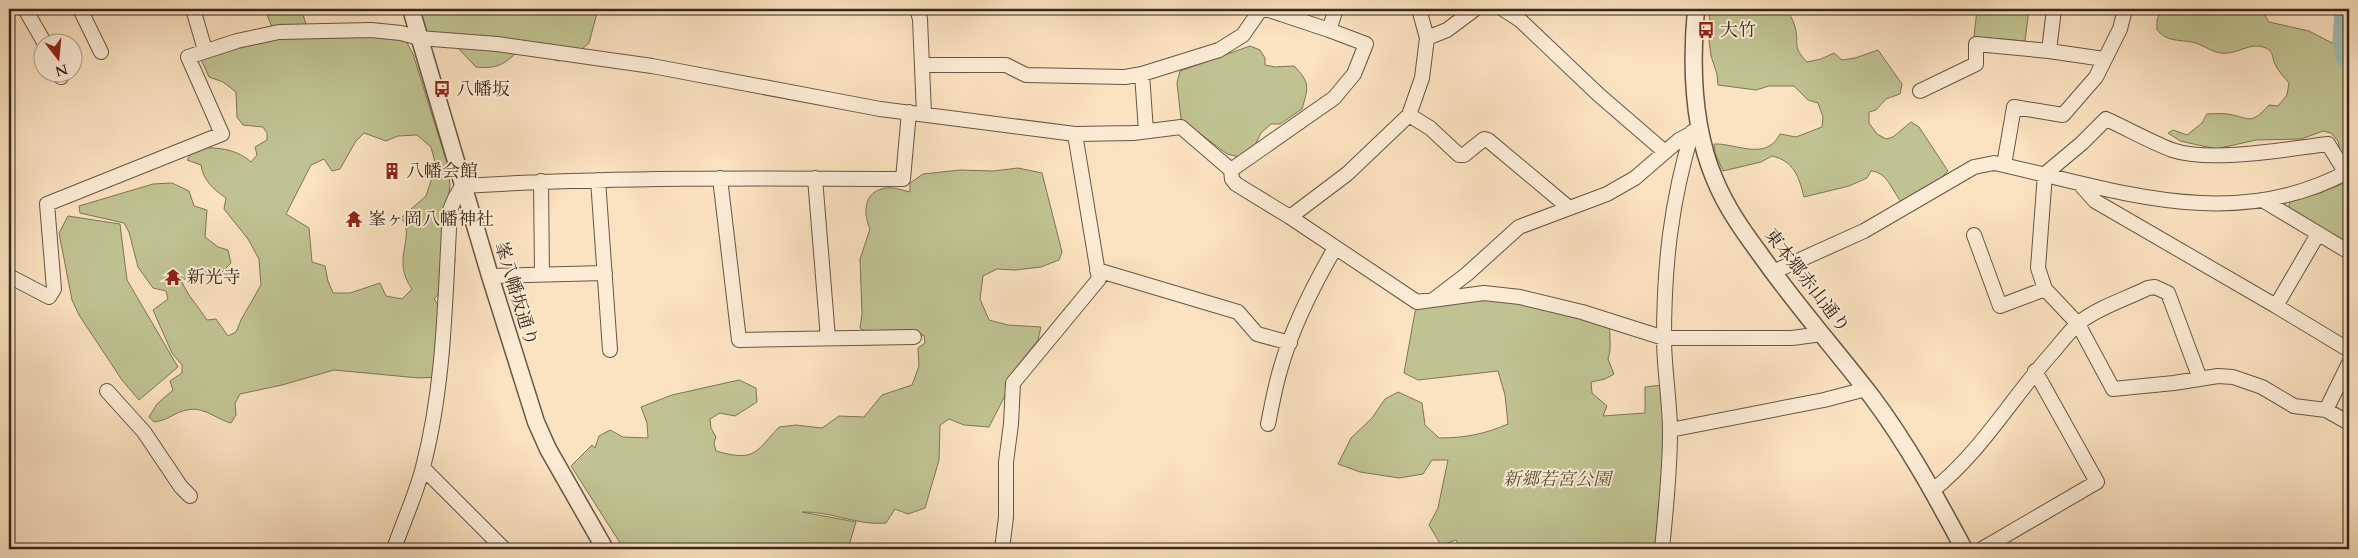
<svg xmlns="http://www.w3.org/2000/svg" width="2358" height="558" viewBox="0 0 2358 558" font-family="Cardo,'Noto Serif JP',serif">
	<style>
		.green { fill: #c0c391; stroke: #7c7556; fill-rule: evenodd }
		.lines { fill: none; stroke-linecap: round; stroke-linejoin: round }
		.river { stroke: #9fbdb5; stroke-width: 25 }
		.minor-casing { stroke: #685644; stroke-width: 16 }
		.tertiary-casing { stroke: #685644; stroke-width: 19 }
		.minor { stroke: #fcecd6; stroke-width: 14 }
		.tertiary { stroke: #fcecd6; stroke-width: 16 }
		.labels { text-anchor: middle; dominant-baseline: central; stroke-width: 4; stroke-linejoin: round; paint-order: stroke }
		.poi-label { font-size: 18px; fill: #37271b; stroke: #fcecd6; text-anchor: start }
		.street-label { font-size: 18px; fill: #37271b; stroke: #fcecd6 }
		.park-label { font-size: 18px; font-style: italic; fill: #594e38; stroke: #fcecd6 }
	</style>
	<rect width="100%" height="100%" fill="#fbe2c0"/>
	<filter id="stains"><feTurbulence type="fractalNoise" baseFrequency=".004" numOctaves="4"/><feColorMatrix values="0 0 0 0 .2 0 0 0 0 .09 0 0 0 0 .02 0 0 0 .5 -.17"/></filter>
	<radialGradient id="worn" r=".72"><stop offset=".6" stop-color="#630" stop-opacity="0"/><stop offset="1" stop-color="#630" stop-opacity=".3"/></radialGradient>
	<path class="green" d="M265,9H304L303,15L306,24L316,33L383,36L405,39L413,54L448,166L450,186L448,201L455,260L453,279L434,299C453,325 454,347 442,377L419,378L334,370L282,385L240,394L235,403L236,415L231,423C216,419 203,406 187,410C174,412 170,420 154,422L149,417L157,404L173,390L170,381L182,373V365L172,353L153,310L168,299L166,291L153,288L138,267L129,232L124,223L80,213L79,206L153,184L172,183L189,191L194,206L207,210L205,237L218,247L228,250L231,263L221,273L189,274L182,282C188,296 198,306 207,320L216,319L228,336L236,332L242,318L261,285L259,259L248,239L224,209L226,198C213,189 203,180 201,165L187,160L195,148C214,147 236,148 251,162L257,155L255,147L267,140V133L263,127L243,125L237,117L236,92L223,82L209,77L201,59L270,37L271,25ZM364,133L386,141L398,136L417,135L431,147L436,166L426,196L401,218C417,236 390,259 412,289L402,299L386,296L380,283L350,293H333L328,281L325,266L312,262L309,228L286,214L311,165L324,159L332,171L340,169L356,141Z
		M421,9H598L589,43L576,54L559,61L518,51C504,65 496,69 476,67L456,46L433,43L422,24Z
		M1708,9H1788C1789,16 1792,17 1794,24C1801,42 1790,45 1807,62L1821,59L1834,53L1842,60L1855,58L1878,50L1902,84L1900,94L1886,99L1876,110L1869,112V123L1877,134L1886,139L1893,137L1911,122L1919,127L1948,171L1939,180L1901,202C1892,190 1887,172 1871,171L1867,178L1849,186L1804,197C1799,177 1794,161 1772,156L1761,162L1723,171L1715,153L1714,144C1736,143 1766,162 1780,134L1796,137L1822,127L1823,117L1818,103L1808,100L1794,86H1769L1756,90L1718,85L1717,74L1711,56L1709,41L1712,32Z
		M1977,9H2029L2025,41L1974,37Z
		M2161,9H2269L2265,16L2269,22L2309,31L2336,45L2340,56L2349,68V160L2348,161L2340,150L2338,141L2331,133L2323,131L2301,139L2256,140L2216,149L2180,141L2168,133L2173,130L2187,135L2202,123L2207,114C2214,114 2221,113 2227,114C2250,117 2249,127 2269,105L2278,106L2287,95L2289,83C2284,77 2278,71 2275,64C2272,58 2274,52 2266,48C2250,41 2238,55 2221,53C2213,52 2204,46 2196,43C2181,39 2168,43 2157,30V20Z
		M1250,46L1260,50L1265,58V65L1275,67L1294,66C1311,83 1308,88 1302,109L1280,124H1271L1261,133L1254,147L1239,157L1227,154L1181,119L1177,83L1180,71Z
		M1018,168L1042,173L1062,252L1059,260L1041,267L1015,270L997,269L983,276L980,299L989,320L1008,325L1041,327L1038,340L1024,358L989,427L964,425L949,419L940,425L939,460L925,508L908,514L895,509L886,523C858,526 831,511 802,512L856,522L848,549H624L571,466L592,445L595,448L599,436L610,430L623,437L648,438L647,423L641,407L672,395L739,380L756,388L757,402L735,416L720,413L710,419L711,428L716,437L714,443L716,451C755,462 755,453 779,427L796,425L822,428L839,416L864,417L882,395L912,385L919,366L918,348L925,343L924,335H871L860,328L862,314L860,259L870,229C863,213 863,191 886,188C893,187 902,190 910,192V183L923,174L960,170L993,171Z
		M2349,181V245L2288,210L2290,202L2320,193Z
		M68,216L120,224L127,280L178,367L139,400L122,380L79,315L72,300L59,233Z
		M1510,298L1610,325C1609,338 1612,347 1608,359L1614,374L1605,379L1591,382L1592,393L1607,406L1603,416L1645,413V387L1662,385L1664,448L1655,549H1461L1456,540L1441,545L1429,525L1438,508L1448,460H1432L1423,474L1399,478L1360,472L1338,464L1351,438L1372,418L1385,399L1398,392L1422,403L1425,425L1439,438C1465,438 1485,434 1508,424L1505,395L1498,371L1418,380L1404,373L1415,312L1420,303Z"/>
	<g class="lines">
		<path class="river" d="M2347,9L2345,41L2349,58"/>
		<g class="minor-casing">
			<path id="minor" d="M25,9L44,42
				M80,9L101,52
				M193,9L205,50
				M917,9L920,19L924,114
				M1266,9L1329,30L1336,9
				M1419,9L1427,38L1422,78L1409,115L1430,128L1459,155H1464L1484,139L1488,140L1568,207
				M1503,9L1520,20L1599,95L1665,152
				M1427,38L1447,30L1475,9
				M2049,51L2104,59
				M922,65H1006L1026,75L1125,77L1142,74L1219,50L1243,35L1261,9
				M59,72L61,77
				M1142,74L1146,131
				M1920,91L1976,64V44L2049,51L2054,9
				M2004,165L2014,107L2063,115L2096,77L2120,29L2125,9
				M1231,170L1334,98L1354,74L1366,44L1329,30
				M2346,173L2328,144C2287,149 2210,163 2172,150C2149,141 2128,129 2106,119L2082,143L2045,174L2038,268L2045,289L2078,324L2113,389L2174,383L2218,376L2233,377L2262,387L2294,406L2326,410L2349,423
				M720,178L739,340L914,337
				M815,178L828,338
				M598,180L610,350
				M541,181L542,275
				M2079,183L2095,201L2276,306
				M2264,201L2349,252
				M1290,217L1347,174L1409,115
				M2318,234L2276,306L2349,350
				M1974,235L2000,306L2045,289
				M1097,270L1238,312L1257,334L1290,343
				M1773,272L1864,231L1974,167L1994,163C2114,189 2232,235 2349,171
				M9,276L49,297L54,289L47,204L222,134L188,57L237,41L279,32L371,30L401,33L419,38L497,44L652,66L880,109L1075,134L1133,133L1181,127L1231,170L1232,179L1236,184L1290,217L1417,302L1484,293L1520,297L1582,312L1664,338H1792L1822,334
				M490,276L605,273
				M1433,300L1467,274L1519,227L1607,194L1635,178L1679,140L1696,131
				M107,391L144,432L181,487L190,496
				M2326,410L2349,363
				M1268,424C1272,405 1275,386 1281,367C1293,325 1313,286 1335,248
				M1670,430L1824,400L1866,389
				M423,468L504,549
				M1932,491C1982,451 2010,400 2052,353C2061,343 2069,331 2080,322C2099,307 2126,299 2148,288L2155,287L2168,293L2200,379
				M394,549C403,522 416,495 423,467C445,383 445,296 450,210L455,198L462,186C609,177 756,178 903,179L909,112
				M1002,549L1006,517V462L1011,424L1013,383L1099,279L1075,134
				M1662,549C1666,510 1670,471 1670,432C1670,401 1664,369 1664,338C1664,265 1671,202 1692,132
				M1982,549L2097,482L2035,371"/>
		</g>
		<g class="tertiary-casing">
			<path id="tertiary" d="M411,9L490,276L536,422L548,449L605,549
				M1696,9C1691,64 1693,129 1715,180C1726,207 1743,231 1760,254C1795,304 1835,349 1872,397C1908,445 1936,497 1964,549"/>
		</g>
		<use href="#minor" class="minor"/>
		<use href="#tertiary" class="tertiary"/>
	</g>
	<defs>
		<g id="bus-bare" transform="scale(1.35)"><path d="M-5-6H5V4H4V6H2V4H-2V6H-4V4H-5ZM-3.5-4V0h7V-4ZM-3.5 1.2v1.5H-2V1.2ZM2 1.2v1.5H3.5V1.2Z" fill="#8f2418" stroke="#fcecd6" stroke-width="2.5" paint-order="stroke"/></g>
		<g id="building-bare" transform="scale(1.35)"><path d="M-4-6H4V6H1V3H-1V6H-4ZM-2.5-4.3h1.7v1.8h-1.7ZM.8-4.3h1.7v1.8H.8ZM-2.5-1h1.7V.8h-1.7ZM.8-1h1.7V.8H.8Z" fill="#8f2418" stroke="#fcecd6" stroke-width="2.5" paint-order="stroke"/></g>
		<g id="temple-bare" transform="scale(1.35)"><path d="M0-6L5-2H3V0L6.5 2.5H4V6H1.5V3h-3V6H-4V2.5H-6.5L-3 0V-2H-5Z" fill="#8f2418" stroke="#fcecd6" stroke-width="2.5" paint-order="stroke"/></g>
	</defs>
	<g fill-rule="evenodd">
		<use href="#bus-bare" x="1706" y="30"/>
		<use href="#bus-bare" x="442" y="89"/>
		<use href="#building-bare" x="392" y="171"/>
		<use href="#temple-bare" x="354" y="219"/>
		<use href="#temple-bare" x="173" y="277"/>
	</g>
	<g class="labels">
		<g class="poi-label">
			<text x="1720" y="30">大竹</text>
			<text x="456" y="89">八幡坂</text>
			<text x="406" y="171">八幡会館</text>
			<text x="368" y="219">峯ヶ岡八幡神社</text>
			<text x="187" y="277">新光寺</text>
		</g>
		<g class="street-label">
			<text transform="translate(1807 281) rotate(52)">東本郷赤山通り</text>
			<text transform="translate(516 294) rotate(73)">峯八幡坂通り</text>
		</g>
		<g class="park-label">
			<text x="1557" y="479">新郷若宮公園</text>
		</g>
	</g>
	<rect width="2358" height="558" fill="none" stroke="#fbe2c0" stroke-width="30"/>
	<rect x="10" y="10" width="2338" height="538" fill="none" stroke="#37271b" stroke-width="2.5"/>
	<rect x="15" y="15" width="2328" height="528" fill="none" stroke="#37271b"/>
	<g transform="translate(58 58) rotate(164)"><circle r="24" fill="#fcecd6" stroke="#ad9d8b"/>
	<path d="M0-4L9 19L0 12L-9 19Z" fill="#8f2418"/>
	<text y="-8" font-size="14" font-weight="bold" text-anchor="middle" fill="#37271b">N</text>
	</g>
	<rect width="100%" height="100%" filter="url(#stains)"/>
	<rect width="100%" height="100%" fill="url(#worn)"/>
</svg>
